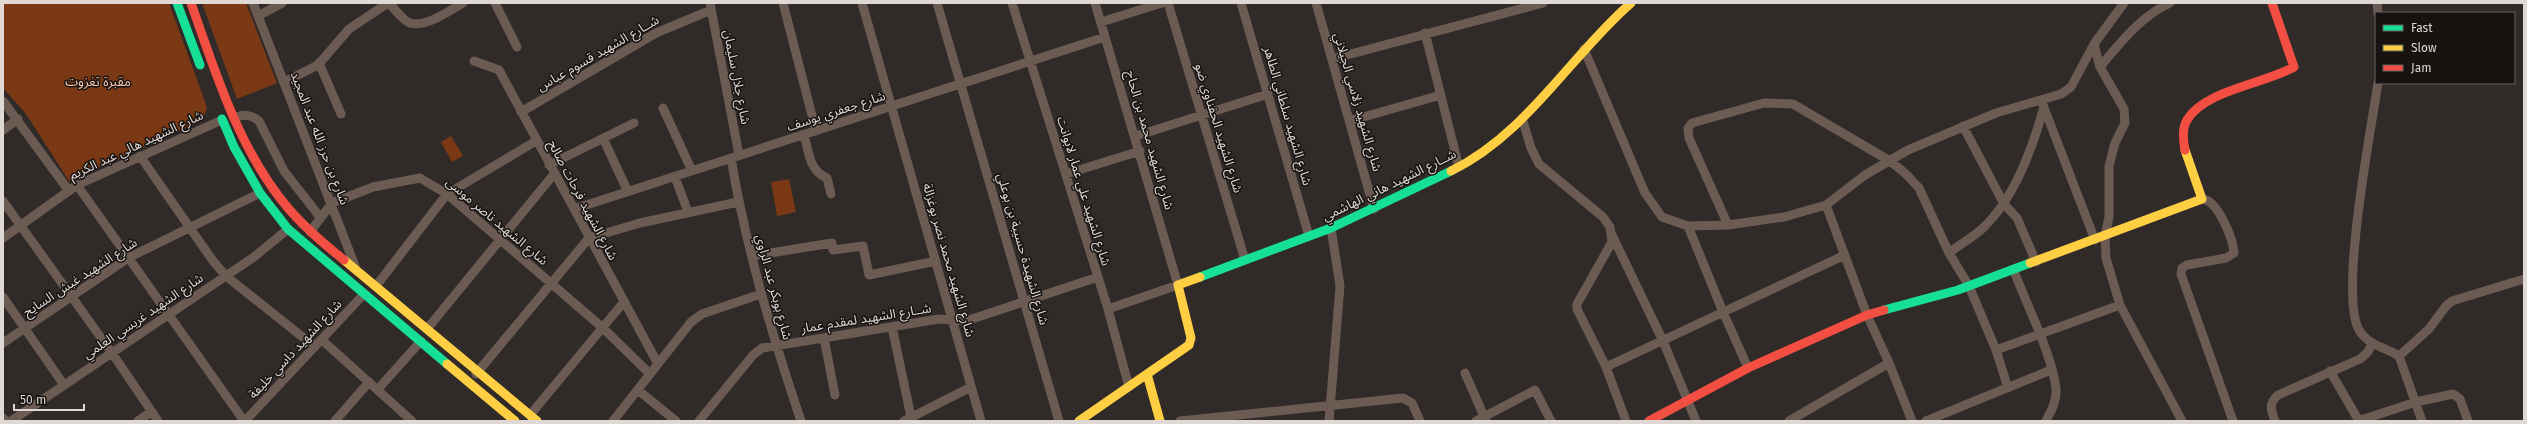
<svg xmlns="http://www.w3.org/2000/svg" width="2527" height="424" viewBox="0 0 2527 424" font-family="'Fira Sans','Noto Sans Arabic',sans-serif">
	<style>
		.green { fill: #7a3914 }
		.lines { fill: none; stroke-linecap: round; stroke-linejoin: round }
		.street { stroke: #6b5b53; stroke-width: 9 }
		.fast { stroke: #16e098; stroke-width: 9 }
		.slow { stroke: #ffcf43; stroke-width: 9 }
		.jam { stroke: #f24e42; stroke-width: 9 }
		.labels { text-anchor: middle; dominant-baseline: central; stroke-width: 3; stroke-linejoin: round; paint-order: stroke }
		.street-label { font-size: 13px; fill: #dfd8d5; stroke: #171311 }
		.park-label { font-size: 13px; fill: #fdccb6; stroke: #171311 }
	</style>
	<rect width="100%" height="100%" fill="#302a28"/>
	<path class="green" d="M3,3H169L207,107L203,120L69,181L26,114L3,88Z
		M202,3H246L277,83L237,99Z
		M451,136L463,156L452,162L441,142Z
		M789,179L796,212L777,216L771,182Z"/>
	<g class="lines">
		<path class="street" d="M253,3L355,266
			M389,3C395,9 402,20 410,23C426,28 450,10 463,3
			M495,3L517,47
			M710,3L739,155
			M783,3L816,131
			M862,3L981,421
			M937,3L1059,421
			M1012,3L1108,309L1129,387
			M1095,3L1178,285L1108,309
			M1168,3L1245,260
			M1241,3L1309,236
			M1316,3L1374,209
			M2124,3L2094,44L2100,67L2124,109L2125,123L2115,143L2109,166V217L2105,236L2106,258L2120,305L2182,421
			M2377,3L2378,13
			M258,16L282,3
			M1101,22L1162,3
			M1425,33L1459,167
			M1584,49L1645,193L1662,217L1688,226L1728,225L1784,217L1826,205L1865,175L1908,150L1996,113L2061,94L2071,87L2094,44
			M1332,59L1543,3
			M474,61L499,70L658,364
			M319,63L341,114
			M2100,67C2120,43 2141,16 2170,3
			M284,82L318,65L349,29L388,3
			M2378,83C2371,130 2339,294 2359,330C2368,345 2386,348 2399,356L2422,421
			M3,101L69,191
			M2043,105L2095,240
			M663,108L692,171
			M521,112L656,33L711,10
			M234,118C244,114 250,114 259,121L284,171L320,217
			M1522,118L1531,148L1539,164L1603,217L1610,227L1612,242L1577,304V309L1606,367L1626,421
			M1349,121L1441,95
			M1963,126L2004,204L2017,218L2036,262
			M3,130L18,119
			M804,135C809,152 809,171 827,178L831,194
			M1136,136L1268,94
			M603,138L628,192
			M140,156L213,261L226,276L315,347
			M731,158C746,248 772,335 801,421
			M549,165L634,123
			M1066,174L1140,151
			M675,177L688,212
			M77,185L244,421
			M2202,199C2218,200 2233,239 2234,253L2226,258L2187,265L2182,268L2181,274L2233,421
			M3,201L112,353L158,421
			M1826,205L1867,315L1889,363L1912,421
			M574,209L1105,37
			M1728,225L1689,138L1688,128L1692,123L1764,103L1793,104L1890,161L1906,174L1919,188L1949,253L1969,286L1996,350L2008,388
			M1688,226L1723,312L1748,368
			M310,232L332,203L373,187L420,178L447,194L603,328L650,374
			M1612,235L1663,341L1696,421
			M3,238L77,185L222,120
			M1949,253C1960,244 1974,237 1984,227C2015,197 2032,149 2044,107
			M752,256L832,243L833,250L863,246L869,275L936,261
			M2014,271C2026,303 2053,357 2056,389C2057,401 2051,411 2046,421
			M376,286L447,194L536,141
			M3,297L64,385
			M892,327L911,417
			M427,329L554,174
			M824,338L835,395
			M322,340L412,421
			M3,343L128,258L260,193
			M1996,350L2120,305
			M2399,356L2429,329L2446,306L2452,301L2524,279
			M1606,367L1845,255
			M2330,371L2359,421
			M1465,373L1486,421
			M476,374L589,238L640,223L738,202
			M378,389L421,341
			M638,390L676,421
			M530,415L623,303
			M3,418L5,421
			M11,421L254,257L288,229
			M138,421L151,412
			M245,421L364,294
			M335,421L369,382
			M613,421L691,322L702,314L761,294
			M699,421L753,355L762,348L939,319L966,321L1098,277
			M904,421L971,387
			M1180,421L1403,398L1412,403L1420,421
			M1329,421L1340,286L1331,228
			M1476,421L1535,390L1551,421
			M1789,421L1889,363
			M1926,421L2051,370
			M2275,421C2271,410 2268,404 2278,395L2360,359L2368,352L2372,343
			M2358,421L2416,402L2453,394L2460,399L2468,421"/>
		<path class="fast" d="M177,3L200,65
			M222,119L234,147L260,193L288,229L447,364
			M1200,277L1331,228L1451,171
			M1884,310L1958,290L2030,263"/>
		<path class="slow" d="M1451,171C1526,135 1570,56 1631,3
			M344,260L537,421
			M2030,263L2202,199L2185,150
			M447,364L515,421
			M1147,374L1160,421
			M1079,421L1189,345L1191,338L1178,285L1200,277"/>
		<path class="jam" d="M191,3C216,74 239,150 288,208C305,228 324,244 344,260
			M2185,150C2183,140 2182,128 2187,120C2205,90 2264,84 2294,67L2272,3
			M1649,421L1748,368L1867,315L1884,310"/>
	</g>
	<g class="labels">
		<g class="street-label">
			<text transform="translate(598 53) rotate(-30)">شــارع الشهيد قسوم عباس</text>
			<text transform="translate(737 77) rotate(79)">شارع جلال سليمان</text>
			<text transform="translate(1358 102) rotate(74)">شارع الشهيد زلاسي الجيلاني</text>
			<text transform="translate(836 111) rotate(-18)">شارع جعفري يوسف</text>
			<text transform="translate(1288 116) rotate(74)">شارع الشهيد سلطاني الطاهر</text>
			<text transform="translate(1219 128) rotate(73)">شارع الشهيد الحفناوي ضو</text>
			<text transform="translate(320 138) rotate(69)">شارع بن حرز الله عبد المجيد</text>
			<text transform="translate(1150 140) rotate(74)">شارع الشهيد محمد بن الحاج</text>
			<text transform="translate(136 145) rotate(-25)">شارع الشهيد هالي عبد الكريم</text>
			<text transform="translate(1389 185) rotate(-26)">شــارع الشهيد هاني الهاشمي</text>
			<text transform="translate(1084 191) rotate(73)">شارع الشهيد علي عمار لابوانت</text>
			<text transform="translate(583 200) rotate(62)">شارع الشهيد فرحات صالح</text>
			<text transform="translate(497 221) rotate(40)">شارع الشهيد ناصر موسى</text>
			<text transform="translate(1023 249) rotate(74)">شارع الشهيدة حسيبة بن بوعلي</text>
			<text transform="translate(949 260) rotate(74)">شارع الشهيد محمد نصر بوغزالة</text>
			<text transform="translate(80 277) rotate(-33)">شارع الشهيد غبش السايح</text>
			<text transform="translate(774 287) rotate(75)">شارع بوبكر عبد الراوي</text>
			<text transform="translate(143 316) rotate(-34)">شارع الشهيد غريسي العلمي</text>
			<text transform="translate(866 318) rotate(-9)">شــارع الشهيد لمقدم عمار</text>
			<text transform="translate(295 349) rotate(-47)">شارع الشهيد داسي خليفة</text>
		</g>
		<g class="park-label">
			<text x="98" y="81">مقبرة تغزوت</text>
		</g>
	</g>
	<rect width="2527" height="424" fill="none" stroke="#dfd8d5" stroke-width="8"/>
	<rect x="2375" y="12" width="140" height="72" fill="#171311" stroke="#67625f"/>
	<rect x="2383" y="25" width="20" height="6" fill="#16e098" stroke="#67625f"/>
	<text x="2411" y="32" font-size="12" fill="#dfd8d5">Fast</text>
	<rect x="2383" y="45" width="20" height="6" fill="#ffcf43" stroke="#67625f"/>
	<text x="2411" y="52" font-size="12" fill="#dfd8d5">Slow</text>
	<rect x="2383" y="65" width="20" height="6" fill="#f24e42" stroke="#67625f"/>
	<text x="2411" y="72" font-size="12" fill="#dfd8d5">Jam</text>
	<path d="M14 404v6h70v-6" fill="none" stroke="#dfd8d5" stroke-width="2"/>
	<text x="20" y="404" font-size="12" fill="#dfd8d5" stroke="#171311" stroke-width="3" paint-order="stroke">50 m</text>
</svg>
